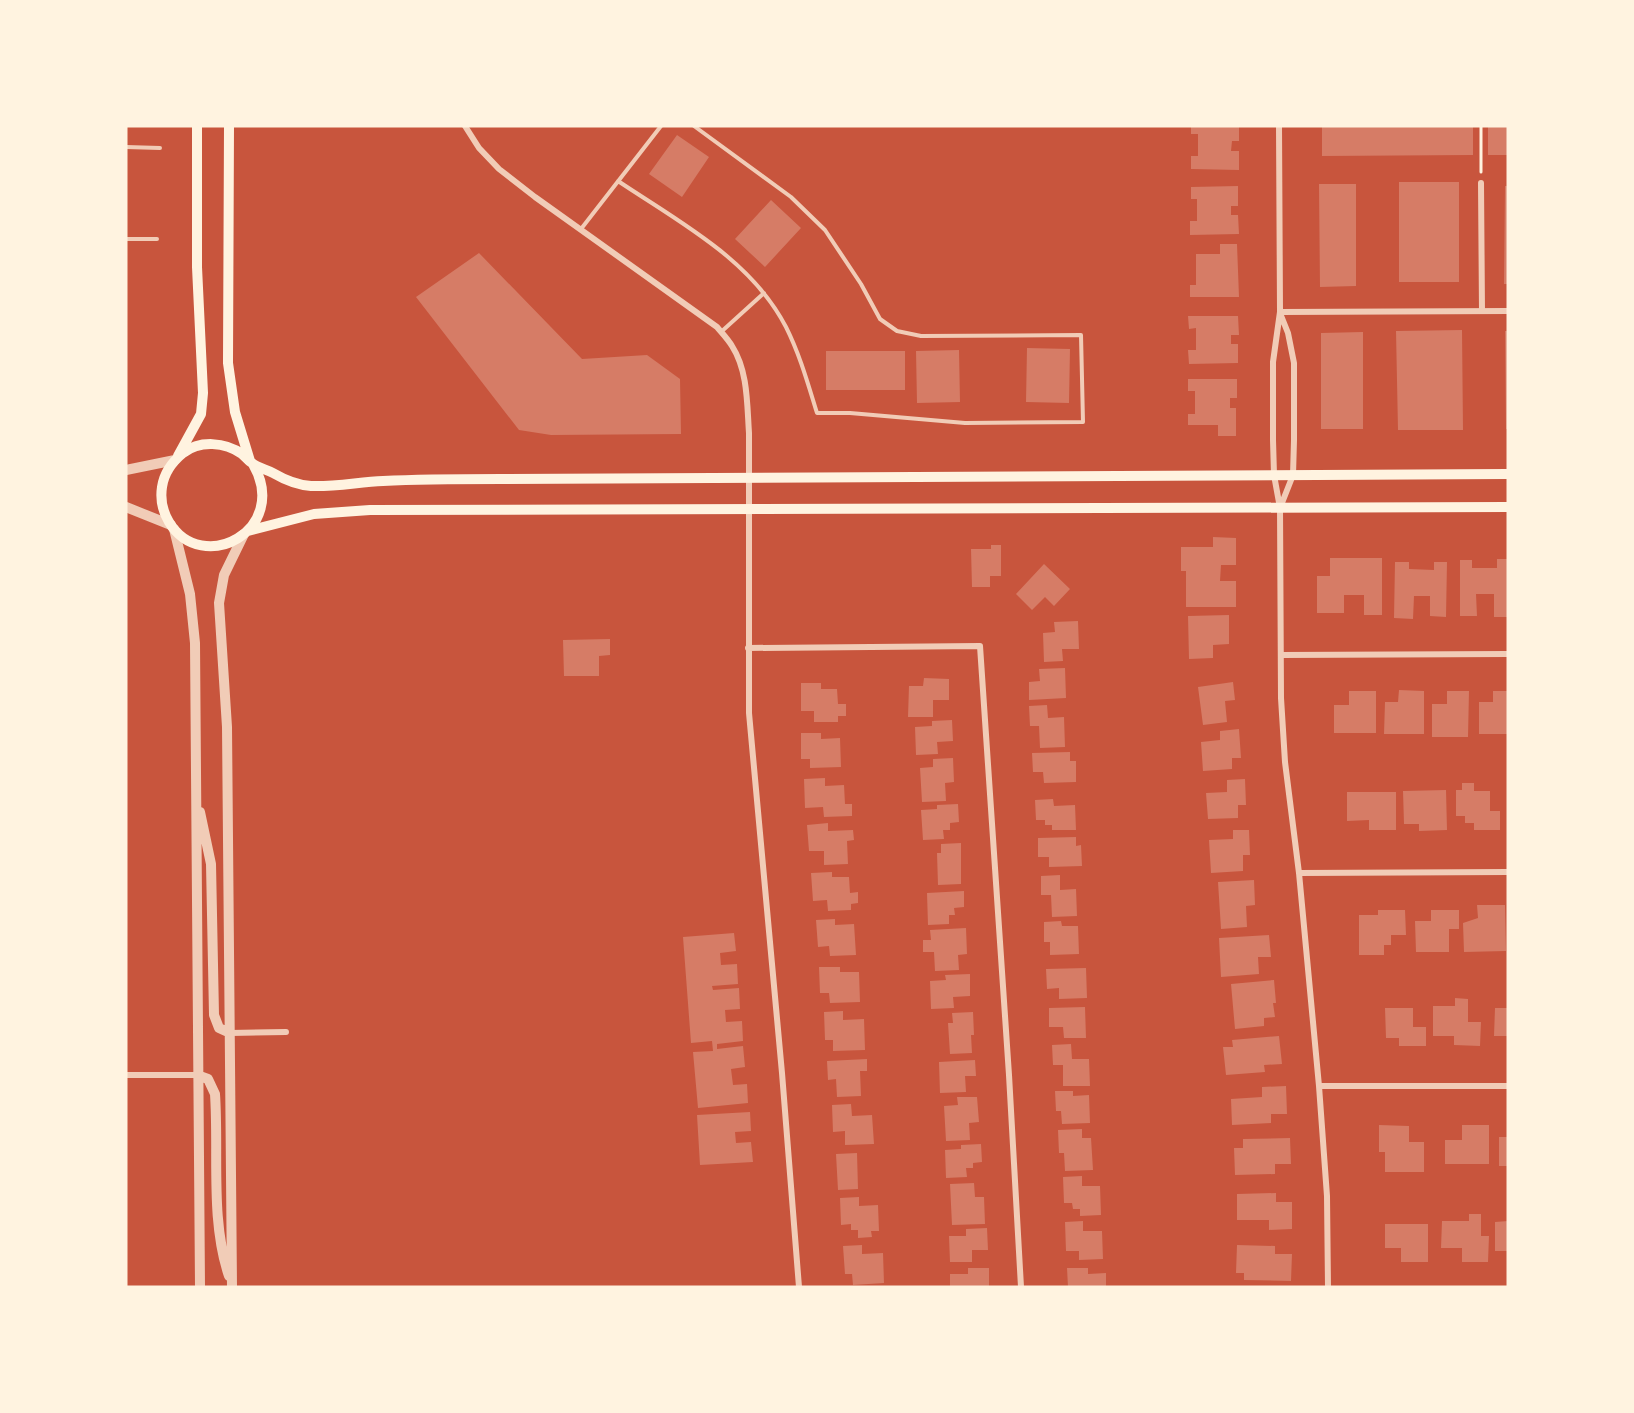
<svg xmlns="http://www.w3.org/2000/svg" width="1634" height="1413" viewBox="0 0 1634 1413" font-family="Spectral,serif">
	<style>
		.building { fill: #d67c66 }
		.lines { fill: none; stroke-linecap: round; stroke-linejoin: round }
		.path { stroke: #fff3e0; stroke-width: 3 }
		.service { stroke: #f1ccb7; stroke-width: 4 }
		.minor { stroke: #f1ccb7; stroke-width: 6 }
		.tertiary { stroke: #f1ccb7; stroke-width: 10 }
		.secondary { stroke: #fff3e0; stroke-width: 10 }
	</style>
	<rect width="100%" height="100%" fill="#c8553d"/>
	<path class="building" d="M1191,126H1239V141H1232L1231,151H1239V170L1191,169V156H1198V134H1191Z
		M1322,126H1473V155L1322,156Z
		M1488,126H1508V155H1488Z
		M677,135L709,157L682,197L649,174Z
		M1399,182H1459V282H1399Z
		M1319,184H1356V286L1320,287Z
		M1238,186V206H1231V215H1238L1239,234L1190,235V221H1197V199H1191V187Z
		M1505,186H1508V284H1504Z
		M771,200L801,228L765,267L735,239Z
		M1220,244H1237L1239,297H1190V285H1196V254H1220Z
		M479,253L582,359L647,355L680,379L681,434L551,435L519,430L416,297Z
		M1188,316H1238L1239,335H1231V344H1238V363L1189,364L1188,350H1196V328L1189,329Z
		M1462,330L1463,430H1398L1396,331Z
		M1505,331H1508V429H1506Z
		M1363,332V429H1321V333Z
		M1027,348L1070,349L1069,403L1026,402Z
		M959,350L960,402L917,403L916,351Z
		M826,351H905V390H826Z
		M1188,379H1237V398H1230V408H1236V436H1218V425H1188V414H1195V391H1188Z
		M1213,537L1236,538V565H1221L1220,581H1236V607H1186V571H1181V547H1213Z
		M991,545H1001V576H990V587H972L971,549H991Z
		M1330,558H1382V615H1364V595H1344V613H1317V576H1330Z
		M1497,559H1508V617H1494V594H1476L1477,616H1460V560H1472V568H1497Z
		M1395,562H1409V569L1434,570V562H1447L1446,617L1430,616V596H1414L1413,619L1394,618Z
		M1044,564L1070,589L1054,606L1045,597L1032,610L1016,594Z
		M1229,615V644L1213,645V658L1189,659L1188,616Z
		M1078,621L1079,649H1062L1063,661L1044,662L1043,633L1055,632L1054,622Z
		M610,639V655L599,656V676H564L563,640Z
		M1065,668L1066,698L1029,700V682L1040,681L1039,669Z
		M924,678L949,679V700H933V717H908L909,686H923Z
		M1233,682L1235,700L1225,701L1227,722L1203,725L1198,687Z
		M801,683H821V689H837L838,704H846V716H838V722H814V711H801Z
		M1399,690L1424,691V734H1384L1385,702H1398Z
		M1349,691H1376V733H1334V705H1349Z
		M1447,691H1469L1468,737H1432V704H1447Z
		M1493,691H1508V734H1479V702H1493Z
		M1047,705L1048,718L1064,717L1065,747L1040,748L1039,726H1030L1029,706Z
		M952,720L953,741L937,742L938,754L916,755L915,727L932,726V721Z
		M1239,729L1241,758H1232V769L1203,771L1201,742L1220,740V731Z
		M801,733H821V739L840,738L841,767L810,768V759H801Z
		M1070,752V761H1076V782L1044,783L1043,772H1033L1032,753Z
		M953,758L954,782L945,783L946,801L922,802L920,768L933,767V759Z
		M825,778V786L844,785L845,804H852V816L824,817L823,807L805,808L804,779Z
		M1245,779L1246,805H1238V818L1208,819L1206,793L1227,792V780Z
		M1462,783H1474V791H1490V811H1500V830H1474V823H1465V816H1456V790H1462Z
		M1446,790L1447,830L1419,831V824H1404L1403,791Z
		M1347,792H1396V830H1369V820L1347,821Z
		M1053,799L1054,806L1075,805L1076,830H1052V825H1045V820H1036L1035,800Z
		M958,804L959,822L950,823V830H943L944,839L923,840L921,810L937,809V805Z
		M828,823V831L853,830L854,840L847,841L848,864L824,865V851H809L807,825Z
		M1233,830H1249L1250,855H1243V871L1211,873L1209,840L1233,839Z
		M1076,837V846L1081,845L1082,866L1049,867V857H1038V838Z
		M961,843V884L938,885L937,853H941V844Z
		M832,872V877H849L850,893L858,892V903L851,904V910L828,911L827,900L813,901L811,873Z
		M1060,875V890L1076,889L1077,916L1052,917L1051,895H1041V876Z
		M1254,880L1255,905L1246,906L1247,927L1221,929L1218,882Z
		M964,891V907L954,908L955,915H949V924L928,925L927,893Z
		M1477,905H1505L1506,951L1464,952L1463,923L1478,918Z
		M1378,910H1405L1406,935H1391V945H1384V955H1359V915H1378Z
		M1431,910H1459V929H1449V952H1416L1415,921H1431Z
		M835,919V925L854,924L856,955L830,956L829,946L818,947L816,920Z
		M1061,921L1062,926H1078L1079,954L1050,955V942H1044V922Z
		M966,928L967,954L958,955L959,970L935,971L934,952H923V940H931L930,930Z
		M734,933L736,951L720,953L721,965L737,964L738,984L712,986L713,990L739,988L740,1009L725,1010L726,1022L742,1021L743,1041L717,1044V1049L743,1046L745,1067L731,1069L733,1085L747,1084L748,1103L698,1108L693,1052L713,1051L712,1041L691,1043L683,937Z
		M1269,935L1271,957H1258L1259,974L1221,977L1219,938Z
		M819,967H840V972H859L860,1002L830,1003L829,993H820Z
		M1086,968L1087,998L1059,999V988L1047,989L1046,969Z
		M970,974V996L953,997L954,1008L931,1009L930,981L946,980L945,975Z
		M1274,980L1276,1003H1273L1275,1017L1264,1018V1026L1235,1029L1231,984Z
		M1455,998L1468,999V1022H1481L1480,1046L1454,1045V1036H1433V1006H1455Z
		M1085,1007L1086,1038H1064L1063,1027H1049V1008Z
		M1385,1008H1413V1027H1426V1046H1399V1038H1386Z
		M1495,1008H1508V1036H1494Z
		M843,1011V1020L864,1019L865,1050L833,1051V1040H825L824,1012Z
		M973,1012L974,1035H971L972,1053L950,1054L948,1023H953L952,1013Z
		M1279,1036L1282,1064L1264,1065L1265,1072L1226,1075L1223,1047H1233L1232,1040Z
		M1071,1044L1072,1059H1089L1090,1086H1063V1065H1053L1052,1045Z
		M867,1059V1071H860L861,1096L837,1097L836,1079L828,1080L827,1061Z
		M975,1060L976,1076H965L966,1092L940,1093L939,1062Z
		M1286,1086L1287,1114H1271V1123L1232,1125L1231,1099L1262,1097V1087Z
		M1055,1091H1073V1096L1089,1095L1090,1123L1062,1124L1061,1111H1056Z
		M957,1097H977L979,1122L969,1123L970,1140L946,1141L944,1106L958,1105Z
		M851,1104L852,1116L872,1115L874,1144L845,1145V1131L833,1132L832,1105Z
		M750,1112L751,1131L735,1132L736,1143L751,1142L753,1162L700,1165L697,1115Z
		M1379,1125L1409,1126V1142H1424V1172H1385V1152H1379Z
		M1462,1125H1489V1164H1445V1140H1462Z
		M1082,1129V1138H1091L1093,1170L1065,1171L1064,1153H1059L1058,1130Z
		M1499,1137H1508V1166H1499Z
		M1290,1138L1291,1164H1275V1174L1235,1175L1234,1148H1243V1139Z
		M981,1144L982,1162L973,1163V1168H966L967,1177L946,1178L945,1150L961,1149V1145Z
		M857,1153L858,1189L838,1190L836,1154Z
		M1082,1176V1186H1100L1101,1215L1080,1216V1209H1073L1072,1203H1064L1063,1177Z
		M974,1183L975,1197H984L985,1224L952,1225L950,1184Z
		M1276,1193V1202H1292V1229L1269,1230V1220H1237V1194Z
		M859,1197V1206L878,1205L879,1231H871L872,1237L858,1238V1230H851V1224L841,1225L840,1198Z
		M1469,1214H1481V1236H1489L1488,1262H1462V1248H1441L1442,1221H1469Z
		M1083,1221V1231H1102L1103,1259L1079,1260V1251H1066L1065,1222Z
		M1508,1221V1251H1495V1222Z
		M1385,1224H1428V1262H1401V1248H1385Z
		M987,1228L988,1250H972V1262H950L949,1236H966V1229Z
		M862,1245V1254L883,1253L884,1283L853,1285L852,1274H845L843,1246Z
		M1237,1245L1275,1246V1254H1292L1291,1281L1244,1280V1273H1236Z
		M968,1268H989V1287H950V1274H968Z
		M1067,1268H1088V1274L1106,1273V1287H1068Z"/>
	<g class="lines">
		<path class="path" d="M1481,126V172"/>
		<path class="service" d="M126,147L160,148
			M618,181C679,222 751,259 786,327C800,355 808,384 817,413H850L965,423L1083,422L1081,335L921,336L897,331L880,319L861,284L825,230L791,197L694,126
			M581,229L661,126
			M126,239H157
			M721,332L764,293"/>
		<path class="minor" d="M465,126L479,148L499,169L535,197L717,327C722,333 728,339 732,346C748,371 747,404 749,433V713L782,1073L799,1287
			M1279,126L1280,312L1273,362V440L1274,475L1280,508L1281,698L1285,762L1299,873L1319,1086L1327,1196L1328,1287
			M1481,183L1482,311
			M1280,312L1508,311
			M1280,508L1293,475L1294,440V363L1288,333L1280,313
			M748,648L980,646L1009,1075L1021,1287
			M1281,655L1508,654
			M1299,873L1508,872
			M230,1033L286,1032
			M126,1075H197
			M1319,1086H1508"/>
		<path class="tertiary" d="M126,470L175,460
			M126,507L171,525
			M174,529L190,594L195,643L200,1287
			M200,812L211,864L214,1015L219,1028L230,1033
			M197,1075L208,1079L215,1094C219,1153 210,1220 229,1276
			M232,1287L227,727L219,603L224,575L244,534"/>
		<path class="secondary" d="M229,126L228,363L235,412L250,461
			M178,456L201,414L203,393L197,267V126
			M253,464C291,530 202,577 169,522C163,512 160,500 162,487C164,473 172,462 183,453C200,440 225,442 242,454C246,457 248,461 252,463C258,468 266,469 273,473C285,480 296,485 311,486C335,487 359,482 383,481C423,479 462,479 501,479L1508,474
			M248,531L314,514L370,510L1508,507"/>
	</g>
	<rect width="1634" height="1413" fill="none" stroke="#fff3e0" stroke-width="255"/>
</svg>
